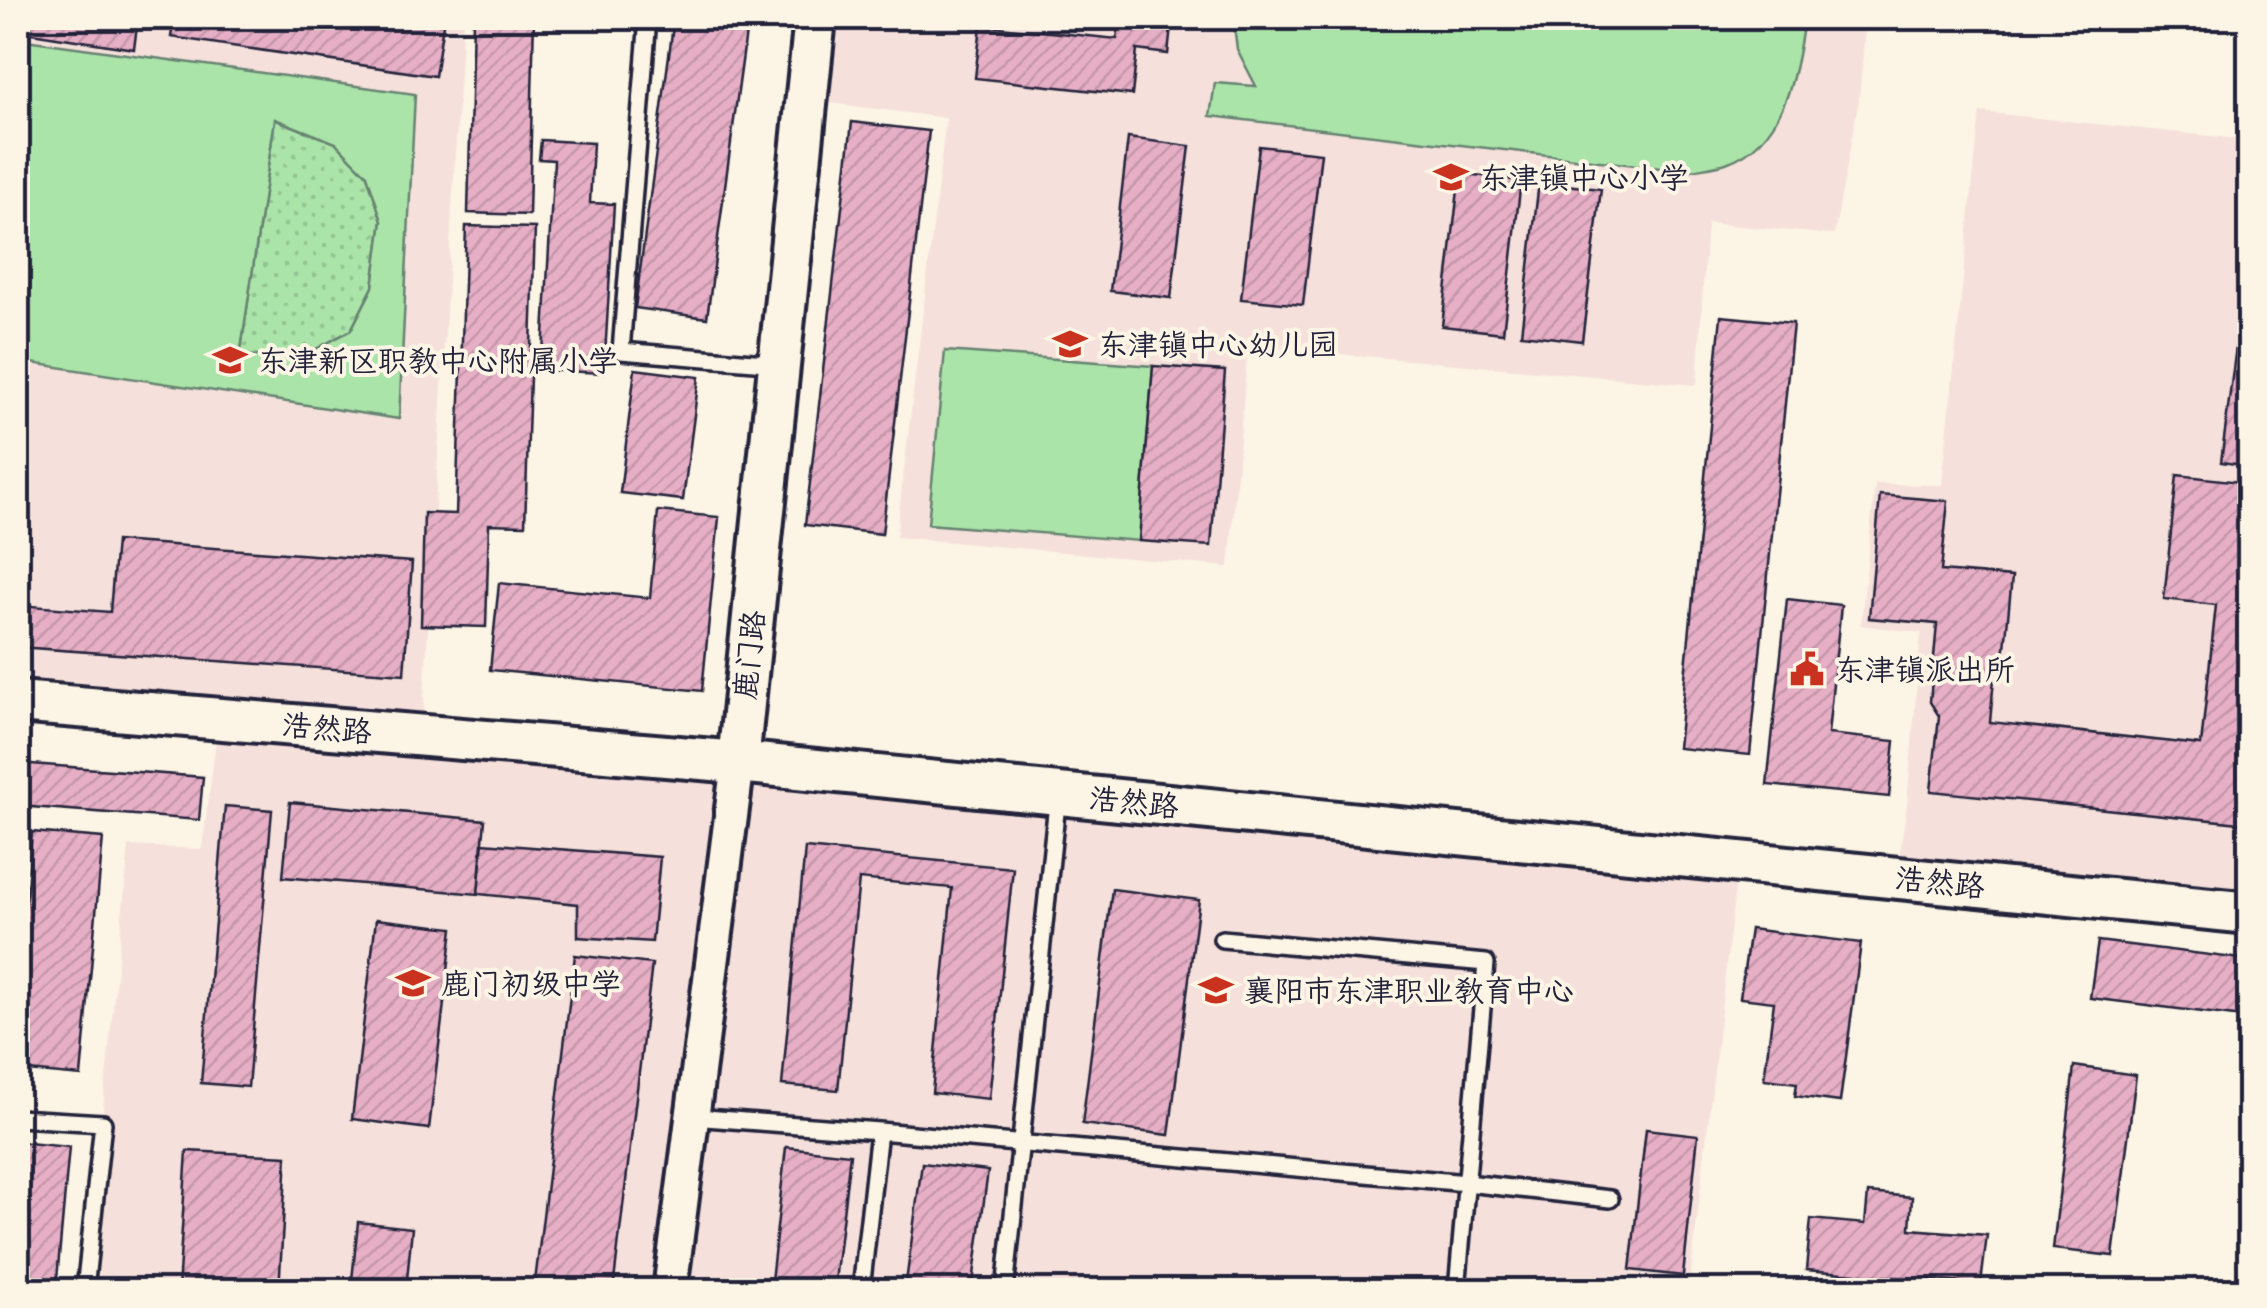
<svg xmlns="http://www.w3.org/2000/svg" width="2267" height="1308" viewBox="0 0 2267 1308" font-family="'Shantell Sans','LXGW WenKai TC',sans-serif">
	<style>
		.built { fill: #f5e0db }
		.grass { fill: url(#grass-dots); stroke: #668372; stroke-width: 2.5 }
		.green { fill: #abe4a8; stroke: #668372; stroke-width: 2.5; fill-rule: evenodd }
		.building { fill: url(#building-hatch); stroke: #22223b; stroke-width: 2.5 }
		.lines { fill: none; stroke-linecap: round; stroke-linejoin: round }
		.service-casing { stroke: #22223b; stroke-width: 22 }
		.minor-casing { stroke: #22223b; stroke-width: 40 }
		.tertiary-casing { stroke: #22223b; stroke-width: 48 }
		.service { stroke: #fcf5e5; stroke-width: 15 }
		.minor { stroke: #fcf5e5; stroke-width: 32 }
		.tertiary { stroke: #fcf5e5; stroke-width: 40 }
		.labels { text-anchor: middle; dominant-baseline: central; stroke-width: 8; stroke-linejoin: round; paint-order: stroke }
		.poi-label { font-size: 30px; fill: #22223b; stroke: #fcf5e5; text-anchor: start }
		.street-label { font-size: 30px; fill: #22223b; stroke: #fcf5e5 }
	</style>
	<defs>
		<pattern id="grass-dots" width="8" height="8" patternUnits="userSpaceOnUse" patternTransform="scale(2.5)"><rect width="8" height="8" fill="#abe4a8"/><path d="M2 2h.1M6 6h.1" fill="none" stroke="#93c392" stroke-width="1.8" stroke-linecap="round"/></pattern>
		<pattern id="building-hatch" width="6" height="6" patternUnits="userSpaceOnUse" patternTransform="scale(2.5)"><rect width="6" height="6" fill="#e6afc5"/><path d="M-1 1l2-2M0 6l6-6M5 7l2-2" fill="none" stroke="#c596aa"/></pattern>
	</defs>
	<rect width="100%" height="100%" fill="#fcf5e5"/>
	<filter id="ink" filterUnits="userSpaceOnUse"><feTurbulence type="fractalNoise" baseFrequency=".01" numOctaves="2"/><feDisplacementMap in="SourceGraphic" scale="20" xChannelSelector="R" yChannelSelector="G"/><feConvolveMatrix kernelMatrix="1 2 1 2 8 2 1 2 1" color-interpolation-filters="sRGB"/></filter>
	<g filter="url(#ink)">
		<path class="built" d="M18,18H463L422,735L1738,862L1689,1290H85L129,846L202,849L219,719L18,702Z
			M815,18H1866L1859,99L1834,235L1707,223L1697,385L1248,346L1229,567L896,537L946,118L807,100Z
			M1980,112L2249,140V913L1896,878L1907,805L1921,633L1861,625L1875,484L1942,485Z"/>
		<path class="grass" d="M275,119L336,143L367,175L382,220L373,287L351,330L303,356H240Z"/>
		<path class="green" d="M1233,18H1804C1797,71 1785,143 1726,163C1713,167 1699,168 1687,171L1210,116L1215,83L1256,86L1237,49Z
			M18,39L415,94L399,419L18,361ZM275,119L336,143L367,175L382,221L373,287L351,330L304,356H240Z
			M945,351L1153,366L1139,541L928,524Z"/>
		<path class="building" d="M18,18H138L134,49L18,31Z
			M174,18H444L435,76L171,37Z
			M473,18H534L529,215L468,213Z
			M674,18H748L707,318L635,308Z
			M891,18H966L965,26Z
			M1120,18H1172L1168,54L1137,50L1132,95L975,78L981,25L1117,39Z
			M852,122L929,131L882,534L805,525Z
			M1128,138L1190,146L1171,298L1110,291Z
			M541,140L593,143L590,203L614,204L604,373L542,370L554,160L539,159Z
			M1259,146L1321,153L1303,305L1241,299Z
			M1460,173L1521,181L1503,333L1442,326Z
			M1539,182L1601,189L1582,341L1521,334Z
			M466,226L535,228L525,525L489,524L486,627L421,625L424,513L456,514Z
			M2244,285L2250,286V466L2221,462Z
			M1721,316L1793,323L1750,755L1678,748Z
			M1153,366L1225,371L1211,546L1139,541Z
			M635,369L699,377L683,500L620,493Z
			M2177,475L2250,483V824L1931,791L1939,716L1930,702L1937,624L1869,618L1880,495L1948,501L1941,571L2012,577L2005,648L1995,668L1990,722L2201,745L2216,605L2164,599Z
			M658,511L719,517L702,691L490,670L499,583L650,598Z
			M116,541L412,562L404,674L18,647V605L110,612Z
			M1787,599L1841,605L1828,734L1895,741L1889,797L1767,785Z
			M18,763L203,777L199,820L18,806Z
			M290,802L485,820L478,894L283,877Z
			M225,806L272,810L248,1087L201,1083Z
			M32,832L103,838L81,1076L18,1070V989Z
			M482,843L660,857L652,942L578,937V904L478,894Z
			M805,848L1013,868L989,1099L932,1093L952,888L859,879L838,1090L782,1085Z
			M1112,889L1199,900L1169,1135L1082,1124Z
			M376,919L453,928L429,1129L352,1119Z
			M1750,929L1861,943L1840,1102L1795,1096L1797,1083L1764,1079L1774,1002L1740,998Z
			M2098,941L2250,960L2243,1017L2090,998Z
			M575,955L652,964L613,1290H534Z
			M2074,1066L2136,1075L2113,1256L2053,1249Z
			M1646,1129L1698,1135L1683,1276L1630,1270Z
			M18,1142L69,1147L56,1290H18Z
			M786,1147L850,1154L834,1290H770Z
			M187,1151L287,1156L279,1290H178Z
			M922,1163L988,1171L972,1290H905Z
			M1868,1193L1912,1197L1910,1229L1987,1235L1981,1284L1806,1270L1811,1219L1865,1224Z
			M358,1222L412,1228L406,1290H351Z"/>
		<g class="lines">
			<g class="service-casing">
				<path id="service" d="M648,18L621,351L777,364
					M1222,939L1486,963L1457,1290
					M692,1117L879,1131
					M18,1118L103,1123L85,1290
					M861,1290L879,1131L1467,1183L1610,1199
					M1005,1290L1058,794"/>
			</g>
			<g class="minor-casing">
				<path id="minor" d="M670,1290L738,762"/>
			</g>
			<g class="tertiary-casing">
				<path id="tertiary" d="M18,702L738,762L2250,913
					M738,762L815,18"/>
			</g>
			<use href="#service" class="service"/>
			<use href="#minor" class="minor"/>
			<use href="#tertiary" class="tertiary"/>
		</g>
	</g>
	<defs>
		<g id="school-bare" transform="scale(2.7)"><path d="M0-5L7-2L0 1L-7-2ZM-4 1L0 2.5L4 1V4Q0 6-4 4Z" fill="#c8321e" stroke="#fcf5e5" stroke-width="2.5" paint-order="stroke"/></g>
		<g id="civic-bare" transform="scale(2.7)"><path d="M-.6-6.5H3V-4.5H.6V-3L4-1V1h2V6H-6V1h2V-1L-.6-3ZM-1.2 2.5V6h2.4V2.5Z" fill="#c8321e" stroke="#fcf5e5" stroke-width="2.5" paint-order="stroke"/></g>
		<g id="university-bare" transform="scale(2.7)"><path d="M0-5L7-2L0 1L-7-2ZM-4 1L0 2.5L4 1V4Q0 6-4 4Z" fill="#c8321e" stroke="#fcf5e5" stroke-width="2.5" paint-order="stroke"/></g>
	</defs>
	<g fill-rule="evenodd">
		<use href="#school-bare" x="1451" y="177"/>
		<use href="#school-bare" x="1070" y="344"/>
		<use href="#school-bare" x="230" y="360"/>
		<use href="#civic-bare" x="1807" y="669"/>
		<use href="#school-bare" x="413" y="983"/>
		<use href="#university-bare" x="1216" y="990"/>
	</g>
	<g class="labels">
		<g class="poi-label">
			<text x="1479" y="177">东津镇中心小学</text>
			<text x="1098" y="344">东津镇中心幼儿园</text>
			<text x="258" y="360">东津新区职教中心附属小学</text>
			<text x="1835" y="669">东津镇派出所</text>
			<text x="441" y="983">鹿门初级中学</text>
			<text x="1244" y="990">襄阳市东津职业教育中心</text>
		</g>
		<g class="street-label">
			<text transform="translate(749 655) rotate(-84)">鹿门路</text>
			<text transform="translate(327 728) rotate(5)">浩然路</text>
			<text transform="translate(1134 802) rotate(6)">浩然路</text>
			<text transform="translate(1940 882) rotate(6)">浩然路</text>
		</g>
	</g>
	<rect width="2267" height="1308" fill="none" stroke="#fcf5e5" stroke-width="60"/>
	<rect x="30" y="30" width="2207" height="1248" fill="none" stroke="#22223b" stroke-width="4" filter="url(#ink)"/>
</svg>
